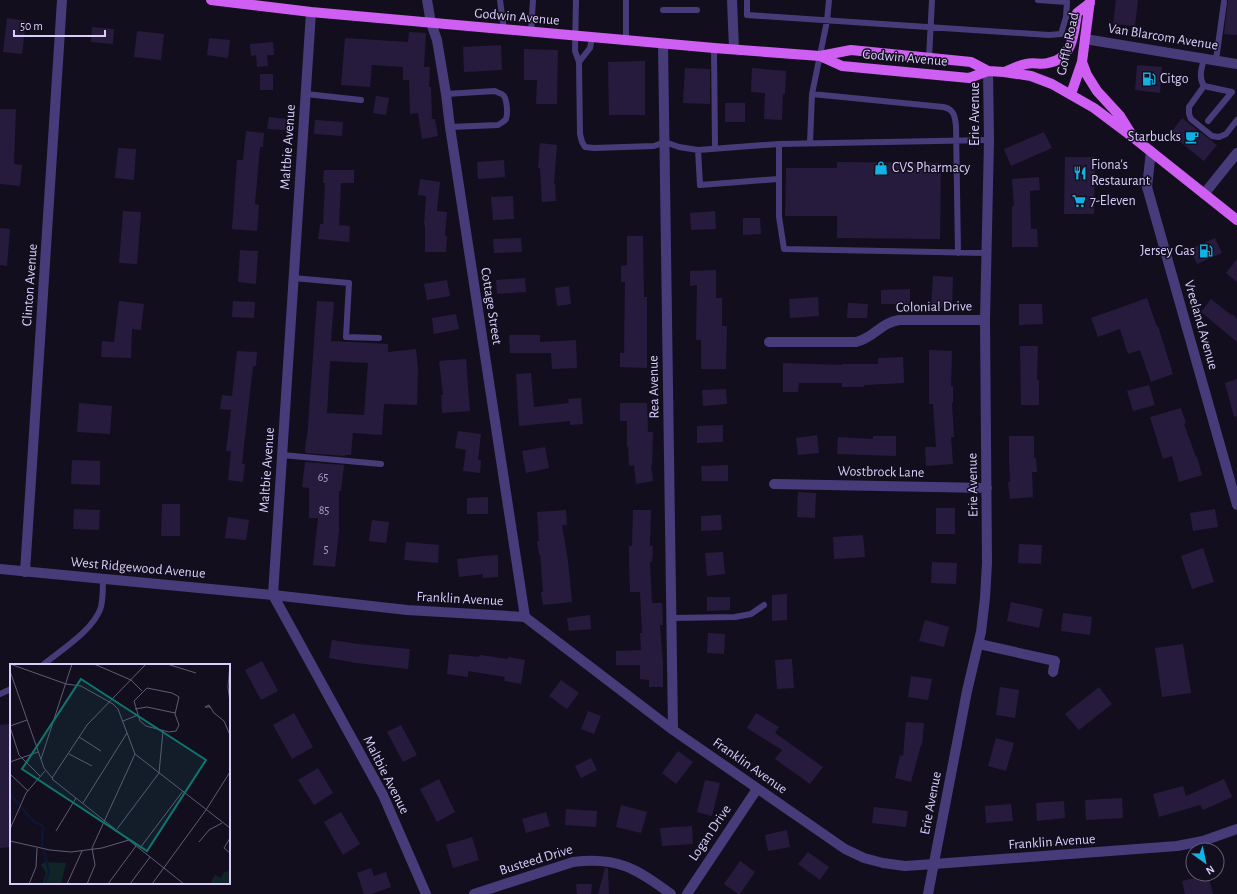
<svg xmlns="http://www.w3.org/2000/svg" width="1237" height="894" viewBox="0 0 1237 894" font-family="'Alegreya Sans',sans-serif">
	<style>
		.building { fill: #271b3d; fill-rule: evenodd }
		.lines { fill: none; stroke-linecap: round; stroke-linejoin: round }
		.service { stroke: #473c79; stroke-width: 6 }
		.minor { stroke: #473c79; stroke-width: 10 }
		.tertiary { stroke: #473c79; stroke-width: 10 }
		.primary { stroke: #cf5ef3; stroke-width: 10 }
		.labels { text-anchor: middle; dominant-baseline: central; stroke-width: 3; stroke-linejoin: round; paint-order: stroke }
		.number-label { font-size: 12px; fill: #aca1cc }
		.street-label { font-size: 14px; fill: #d9cefb; stroke: #130e1e }
		.poi-label { font-size: 14px; fill: #d9cefb; stroke: #130e1e; text-anchor: start }
		.inset-river { fill: none; stroke: #0c1738; stroke-width: 2 }
		.inset-road { fill: none; stroke: #625b76; stroke-width: 1 }
		.view { fill: #0f766e; fill-opacity: 0.15; stroke: #0f766e; stroke-width: 2 }
		.inset-edge { fill: none; stroke: #d9cefb; stroke-width: 2 }
	</style>
	<rect width="100%" height="100%" fill="#130e1e"/>
	<path class="building" d="M1116,0H1138L1135,26L1113,24Z
		M1228,0H1237V35L1224,34Z
		M7,18L26,21L22,54L3,52Z
		M92,27L114,29L113,44L91,42Z
		M137,31L164,34L161,60L134,57Z
		M409,32L426,33L424,67H430L429,87H431L432,119H435L438,136L422,139L418,113L410,114L409,80H403V67L372,65L370,87L341,85L345,38L408,42Z
		M209,38L230,40L228,58L207,55Z
		M273,42L274,55H267L268,66L257,67L256,55L251,56L250,44Z
		M501,45L502,70L464,72L463,47Z
		M524,49L558,50L557,104H536L537,80H524Z
		M645,61V115H609L608,62Z
		M1137,65L1162,67L1160,93L1135,90Z
		M685,68L710,69V104L683,103Z
		M752,68L786,71L785,94H783L782,120L764,119L765,93L751,92Z
		M260,74H273V90H260Z
		M376,96L389,98L386,115L373,113Z
		M725,103H745V122H725Z
		M0,109H16L14,164L22,165L20,186L0,184Z
		M269,117L286,119L285,130L267,129Z
		M1182,118L1217,145L1204,161L1170,134Z
		M315,120L343,122L342,136L314,134Z
		M246,131L264,133L263,147H260L255,204L259,205L257,231L232,229L237,160H243Z
		M1044,132L1052,148L1011,166L1004,149Z
		M540,143L557,145L554,184H555L556,201L542,202L540,168H538Z
		M118,148L136,149L134,180L115,178Z
		M1065,157H1095L1094,214H1064Z
		M504,160L505,177L478,179L477,162Z
		M837,162L941,163L940,239L837,238V216H785L786,168H837Z
		M324,170H354V183H341L339,225L350,226L349,242L318,239L320,224H323L325,183H323Z
		M1039,177L1040,190L1030,191L1031,229H1037L1038,247H1012V206H1014L1012,179Z
		M420,179L440,182L437,211L447,212L445,236H447L446,252H425V225H424L426,196L418,195Z
		M513,196L514,219L493,220L491,197Z
		M123,211L141,212L137,264L119,263Z
		M715,211L716,229L691,230L690,213Z
		M743,218H760L761,234L743,235Z
		M0,228L10,229L7,266L0,265Z
		M627,236H643L644,297H647V368L620,367V353H624L625,282H621V266L627,265Z
		M521,238L522,252L494,253L493,239Z
		M1215,238L1222,253L1197,264L1190,249Z
		M240,250L258,251L256,284L238,282Z
		M1237,259V282L1226,273Z
		M716,270V298H722V326H727L726,369H701V340H696L697,285L690,286V271Z
		M933,276L953,277L952,308L931,307Z
		M525,278L526,292L497,294L496,280Z
		M447,280L450,296L427,300L424,284Z
		M569,286L571,304L557,306L555,288Z
		M910,289V304H881V290Z
		M818,297L819,316L790,318L789,299Z
		M1147,298L1157,327L1158,326L1173,374L1151,382L1140,350L1128,354L1120,329L1098,337L1091,318Z
		M1211,299L1231,315L1232,314L1237,319V342L1201,312Z
		M119,301L144,304L141,330L132,329L131,358L101,357L102,341L114,342Z
		M233,301L255,302L254,318L232,317Z
		M317,301L334,302L331,341L388,344V352L416,349L418,370L417,405L384,404L382,435L353,433L351,455H345V456L306,453L305,451L306,439H307ZM330,361L368,363L364,415L327,413Z
		M848,303L868,304L867,318H847Z
		M1019,304H1042L1043,324L1019,325Z
		M456,314L459,329L434,334L432,318Z
		M509,335H540V342L576,340L577,368L552,369L551,353H510Z
		M1020,346H1038L1037,380H1039V405H1021Z
		M929,350L952,351L951,386H953V403H952L954,437H951L953,464L926,466L925,447H936L933,404H929Z
		M237,351L257,352L256,366H253L242,464H245L243,482L228,480L231,451H226L231,410L220,409L222,395L232,396Z
		M903,357L904,383L864,385V387H842V383H799L798,392H783V363L842,365V364H878V358Z
		M466,359L470,411L442,413L441,395H443L439,361Z
		M531,373L534,407L569,403L568,399L581,398L583,424L570,425V421L519,426L516,374Z
		M1237,379V416L1234,417L1225,383Z
		M1149,385L1155,405L1133,411L1127,391Z
		M726,389L727,404L703,406L702,390Z
		M79,403L112,406L110,434L77,432Z
		M620,403H647L648,432H653L652,465H651L653,481L636,484L634,465L629,466L628,447H627V421H620Z
		M1181,408L1186,423L1184,424L1196,457H1197L1202,475L1179,482L1172,456L1163,459L1150,417Z
		M723,425V442L697,443V426Z
		M458,431L481,434L478,460H481L480,473L463,471L466,450L455,448Z
		M817,435L819,453L798,455L796,438Z
		M873,436H896V456L837,454L838,437L873,439Z
		M1009,436H1034V458H1036L1037,472H1032L1033,497L1010,499L1008,482H1010L1009,460Z
		M545,447L549,468L526,473L522,451Z
		M72,460L100,461V485L71,484Z
		M305,462L344,465L341,491H339V531L335,567L313,565L318,518H309V488L302,487Z
		M728,465V481H702L701,466Z
		M798,492L816,493L815,518L797,517Z
		M488,497V514H467V498Z
		M162,504H180V536H161Z
		M936,508H955V534H936Z
		M74,509L100,510L99,530L73,529Z
		M1215,509L1218,527L1193,531L1190,513Z
		M566,510L567,525H562L568,561L572,602L543,605L541,592H543L540,553L539,554L537,541H539L537,512Z
		M633,510H651L650,546H653L652,562H650L652,603H662L663,625H660L663,663V687H649V680L640,679V665H616V651L641,650L640,633H642L640,592H630L629,562V546H632Z
		M721,515L722,530L701,531V516Z
		M228,517L249,520L246,540L225,538Z
		M372,520L389,522L386,543L369,541Z
		M863,535L865,557L834,559L833,537Z
		M406,542L439,545L438,563L404,560Z
		M1019,544L1042,545L1041,564L1018,563Z
		M1203,548L1214,582L1192,589L1181,556Z
		M723,552L725,574L707,576L705,553Z
		M498,555V577L483,578V574L459,577L457,559L483,556Z
		M932,562L957,563L956,584L931,583Z
		M787,594V620L772,621V595Z
		M707,597H730V610L707,611Z
		M1011,602L1043,609L1039,628L1007,621Z
		M1063,613L1092,617L1090,635L1061,631Z
		M590,615L591,629L569,631L567,618Z
		M925,620L949,627L944,647L919,641Z
		M708,633L725,634L724,654L707,653Z
		M332,640L358,644L410,649L408,669L356,663L329,658Z
		M1183,644L1191,693L1162,697L1155,648Z
		M449,654L479,657L480,655L508,659V657L525,660L521,684L504,681L505,677L468,671V677L447,674Z
		M792,659L794,688L777,689L775,660Z
		M262,661L278,691L261,700L245,670Z
		M911,676L932,679L928,700L908,697Z
		M561,680L579,693L567,709L549,696Z
		M1000,687L1019,690L1015,718L996,715Z
		M1099,687L1112,704L1079,730L1065,714Z
		M588,711L601,716L594,734L581,729Z
		M294,713L313,747L292,759L273,725Z
		M756,713L779,727L775,733L823,767L810,784L775,759L782,750L747,728Z
		M906,722L924,723L922,745H921L911,782L895,778L900,755L903,756Z
		M11,724V847L0,848V725Z
		M401,725L417,755L403,762L387,732Z
		M996,738L1014,743L1006,771L988,766Z
		M678,751L693,762L676,784L662,773Z
		M591,758L597,770L581,778L575,766Z
		M318,768L333,793L314,805L298,780Z
		M439,779L455,812L437,822L420,789Z
		M1224,779L1232,797L1203,810L1200,805L1159,817L1153,794L1183,786L1186,796Z
		M705,780L720,783L712,816L697,812Z
		M1122,798L1123,818L1086,820L1085,800Z
		M1064,801L1065,818L1037,821L1036,803Z
		M1011,804L1013,821L986,823L985,806Z
		M621,805L647,812L641,833L616,827Z
		M874,807L908,811L906,827L872,823Z
		M566,809L597,811L596,827L565,825Z
		M341,812L360,844L343,855L324,822Z
		M546,812L550,826L526,833L522,819Z
		M692,826L693,844L662,846L660,828Z
		M787,830L790,847L768,851L765,835Z
		M472,837L479,860L453,868L446,845Z
		M808,852L829,867L820,880L798,864Z
		M740,861L755,872L740,894H738L724,884Z
		M371,868L374,876L386,872L391,887L372,894H364L357,873Z
		M605,868H608L609,894H598Z
		M1208,875L1213,894H1185L1182,881Z
		M576,884H592L591,894H577Z"/>
	<g class="lines">
		<path class="service" d="M500,0L504,30
			M576,0L575,51L579,62L590,48L592,38
			M626,0V41
			M747,0V15L1049,35L1061,34L1066,17L1067,2L1038,0
			M663,10H697
			M531,32L533,0
			M714,48L715,148
			M929,58L932,0
			M1204,58C1202,68 1198,77 1204,86L1232,92L1208,121
			M1216,60L1224,2
			M579,62L580,134L582,142L585,147L594,148L654,146L665,142L679,147L698,150L779,144
			M1204,86L1189,107V114L1191,119L1212,136L1219,137L1226,134L1237,120
			M306,94L361,100
			M446,94L495,91C498,93 502,93 504,96C507,101 508,114 506,119C504,122 501,123 498,125L450,127
			M812,94L943,107C954,109 955,116 956,126L958,253
			M810,143L812,94L827,21L829,0
			M698,150L700,185L778,179
			M986,253L784,249L779,217V144L989,140
			M293,278L349,283L346,337L379,338
			M282,455L381,464
			M671,618L735,617L751,614L764,605
			M43,665C61,650 94,630 101,607C103,598 103,588 103,579
			M0,694L11,689"/>
		<path class="minor" d="M427,0L431,23L437,40L446,94L450,127L525,617
			M732,0L734,49
			M311,12L273,595L383,795L426,894
			M1085,39L1237,64
			M663,44L673,730
			M1151,151L1147,187L1237,505
			M1204,194L1237,153
			M769,342H856C875,337 880,323 899,320H985
			M774,484L987,488
			M25,572L62,0
			M979,644L1055,661L1053,672
			M474,894L573,862C617,856 637,869 671,894
			M687,894L757,789
			M928,894L967,691L981,632L985,598L987,563L985,320L989,140L988,71"/>
		<path class="tertiary" d="M0,569L273,595L407,610L525,617L673,730L845,849L864,858L883,863L905,866L934,864L1177,846L1203,841L1237,829"/>
		<path class="primary" d="M211,0L311,12L714,48L820,56L851,50L971,62L988,71
			M820,56L842,66L969,78L988,71L1004,72L1031,76L1052,84L1094,108L1134,138L1237,220
			M1082,62L1087,75L1097,91L1120,116L1130,132
			M1005,72C1012,69 1019,65 1026,64C1033,62 1041,65 1048,63C1073,59 1074,33 1077,13L1090,3
			M1071,94L1082,62L1090,0"/>
	</g>
	<defs>
		<g id="fuel-bare" transform="scale(1.08)"><path d="M-5.5-6h7V0h2V4h1.3V-2.5L3-4.5l.8-.8L6-3V5H2.5V1h-1V6h-7ZM-4.2-4.7v3.2H.2V-4.7Z" fill="#12b3e4" stroke="#130e1e" stroke-width="2.5" paint-order="stroke"/></g>
		<g id="cafe-bare" transform="scale(1.08)"><path d="M-5.5-4.5H6V0H3Q3 3.5 0 3.5H-2.5Q-5.5 3.5-5.5 0ZM3-3.2v2h1.7v-2ZM-6 4.5H4V6H-6Z" fill="#12b3e4" stroke="#130e1e" stroke-width="2.5" paint-order="stroke"/></g>
		<g id="shop-bare" transform="scale(1.08)"><path d="M-5-2.5h2.3a2.7 3.5 0 0 1 5.4 0H5L5.5 6h-11ZM-1.5-2.5h3a1.5 2.3 0 0 0-3 0Z" fill="#12b3e4" stroke="#130e1e" stroke-width="2.5" paint-order="stroke"/></g>
		<g id="restaurant-bare" transform="scale(1.08)"><path d="M-5-6h1v4h1v-4h1v4h1v-4h1v5L-1.5 .5V6h-2V.5L-5-1ZM5-6V6H3V1.5H1.5Q1.5-4 5-6Z" fill="#12b3e4" stroke="#130e1e" stroke-width="2.5" paint-order="stroke"/></g>
		<g id="supermarket-bare" transform="scale(1.08)"><path d="M-6-5.5h2.5l.6 2H6L4.5 2H-2.5L-4.4-4H-6ZM-1.5 3.2a1.3 1.3 0 1 0 .1 0ZM3 3.2a1.3 1.3 0 1 0 .1 0Z" fill="#12b3e4" stroke="#130e1e" stroke-width="2.5" paint-order="stroke"/></g>
	</defs>
	<g fill-rule="evenodd">
		<use href="#fuel-bare" x="1149" y="79"/>
		<use href="#cafe-bare" x="1192" y="137"/>
		<use href="#shop-bare" x="881" y="168"/>
		<use href="#restaurant-bare" x="1080" y="173"/>
		<use href="#supermarket-bare" x="1079" y="201"/>
		<use href="#fuel-bare" x="1206" y="251"/>
	</g>
	<g class="labels">
		<g class="number-label">
			<text x="323" y="477">65</text>
			<text x="324" y="510">85</text>
			<text x="326" y="549">5</text>
		</g>
		<g class="street-label">
			<text transform="translate(517 17) rotate(5)">Godwin Avenue</text>
			<text transform="translate(1163 37) rotate(9)">Van Blarcom Avenue</text>
			<text transform="translate(1068 44) rotate(-78)">Goffle Road</text>
			<text transform="translate(905 58) rotate(5)">Godwin Avenue</text>
			<text transform="translate(975 114) rotate(-90)">Erie Avenue</text>
			<text transform="translate(288 147) rotate(-86)">Maltbie Avenue</text>
			<text transform="translate(30 285) rotate(-86)">Clinton Avenue</text>
			<text transform="translate(491 306) rotate(81)">Cottage Street</text>
			<text transform="translate(934 307) rotate(-1)">Colonial Drive</text>
			<text transform="translate(1201 325) rotate(74)">Vreeland Avenue</text>
			<text transform="translate(654 387) rotate(-91)">Rea Avenue</text>
			<text transform="translate(267 470) rotate(-86)">Maltbie Avenue</text>
			<text transform="translate(881 472) rotate(1)">Wostbrock Lane</text>
			<text transform="translate(973 485) rotate(-91)">Erie Avenue</text>
			<text transform="translate(138 568) rotate(5)">West Ridgewood Avenue</text>
			<text transform="translate(460 599) rotate(3)">Franklin Avenue</text>
			<text transform="translate(750 766) rotate(35)">Franklin Avenue</text>
			<text transform="translate(386 775) rotate(63)">Maltbie Avenue</text>
			<text transform="translate(931 803) rotate(-79)">Erie Avenue</text>
			<text transform="translate(710 833) rotate(-56)">Logan Drive</text>
			<text transform="translate(1052 842) rotate(-4)">Franklin Avenue</text>
			<text transform="translate(536 860) rotate(-17)">Busteed Drive</text>
		</g>
		<g class="poi-label">
			<text x="1160" y="79">Citgo</text>
			<text x="1181" y="137" text-anchor="end">Starbucks</text>
			<text x="1091" y="165">Fiona's<tspan x="1091" dy="16">Restaurant</tspan></text>
			<text x="892" y="168">CVS Pharmacy</text>
			<text x="1090" y="201">7-Eleven</text>
			<text x="1195" y="251" text-anchor="end">Jersey Gas</text>
		</g>
	</g>
	<g transform="translate(10 664)">
		<rect width="220" height="220" fill="#130e1e"/>
		<path d="M35,198L56,199L51,220H32L36,209L31,201ZM220,207V220H200L205,211L211,214L214,208Z" fill="#112527"/>
		<path class="inset-river" d="M0,130L23,157L33,162L32,182M34,187L39,208L35,220"/>
		<path class="inset-road" d="M0,0L56,20L71,22L103,40L108,45L125,90L220,164M84,0L121,16L132,27M157,0L186,9M220,0L218,23L220,38M0,7L34,104L43,115M137,24L162,29L169,33L165,50L169,61L166,67L159,68L136,62L130,57L124,37ZM200,43H195L199,41L204,49L214,57L220,71M125,45L137,43L165,49M113,57L128,51M0,62L17,56M0,63L9,91L30,112M69,73L91,87M59,90L82,102M31,95L62,0M0,98L28,88M0,110L18,127M42,114L77,61L136,0M42,115L174,220M73,139L117,69M0,165L16,129L35,107M107,165L149,109L153,67M46,167L66,134M220,174L214,184L220,189M0,177L40,186L61,188L92,184L119,176M189,178L199,166L212,159M130,184L173,127M19,220L26,203L27,184M57,220L72,187M77,220L85,201L82,184L125,90M98,220L126,182M120,220L140,193M142,220L196,146L220,108"/>
		<path class="view" d="M71,15L196,96L137,187L12,105Z"/>
		<rect width="220" height="220" class="inset-edge"/>
	</g>
	<g transform="translate(1205 862) rotate(147)"><circle r="19" fill="#130e1e" stroke="#625b76"/>
	<path d="M0-3L7 15L0 10L-7 15Z" fill="#12b3e4"/>
	<text y="-6" font-size="11" font-weight="bold" text-anchor="middle" fill="#d9cefb">N</text>
	</g>
	<path d="M14 30v6h91v-6" fill="none" stroke="#d9cefb" stroke-width="2"/>
	<text x="20" y="30" font-size="12" fill="#d9cefb" stroke="#130e1e" stroke-width="3" paint-order="stroke">50 m</text>
</svg>
